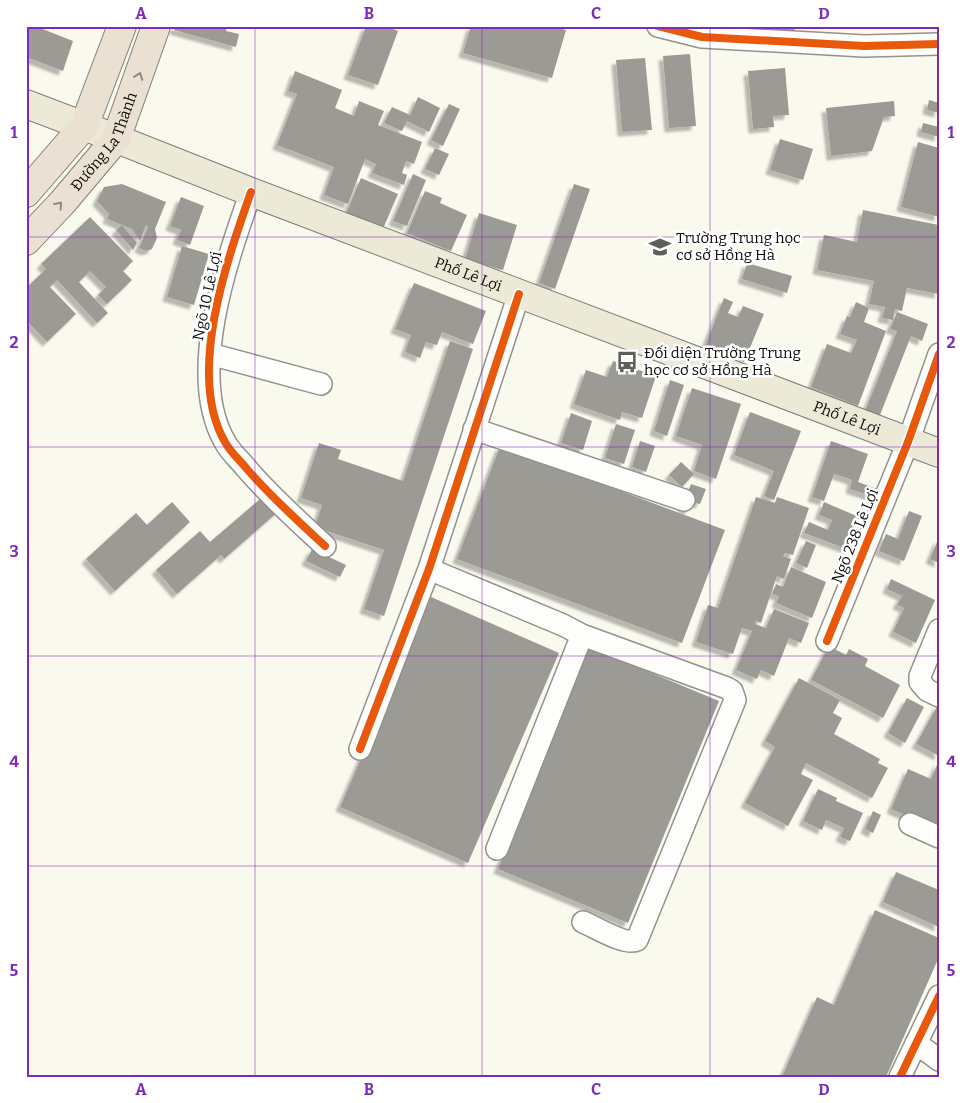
<svg xmlns="http://www.w3.org/2000/svg" width="965" height="1103" viewBox="0 0 965 1103" font-family="Bitter,serif">
	<style>
		.building { fill: #9c9a94; filter: url(#shadow) }
		.lines { fill: none; stroke-linecap: round; stroke-linejoin: round }
		.minor-casing { stroke: #93928d; stroke-width: 24 }
		.major-casing { stroke: #807f7a; stroke-width: 30 }
		.highway-casing { stroke: #807f7a; stroke-width: 30 }
		.minor { stroke: #fefefc; stroke-width: 21 }
		.major { stroke: #ecead6; stroke-width: 28 }
		.highway { stroke: #eae1d2; stroke-width: 28 }
		.cycleway-casing { stroke: #fff; stroke-width: 11 }
		.cycleway { stroke: #e8590c; stroke-width: 8 }
		.oneway { stroke: #918b82 }
		.grid { fill: none; stroke: #7b2cbf; stroke-width: 1; stroke-opacity: 0.55 }
		.labels { text-anchor: middle; dominant-baseline: central; stroke-width: 5; stroke-linejoin: round; paint-order: stroke }
		.street-label { font-size: 15px; fill: #0b0b0b; stroke: #fff }
		.poi-label { font-size: 15px; fill: #0b0b0b; stroke: #fff; text-anchor: start }
		.neatline { fill: none; stroke: #7b2cbf; stroke-width: 2 }
		.grid-label { font-size: 16px; text-anchor: middle; font-weight: bold; fill: #7b2cbf }
	</style>
	<defs>
		<filter id="shadow"><feDropShadow dx="-4.5" dy="4.5" stdDeviation="1" flood-color="#0004"/></filter>
	</defs>
	<rect width="100%" height="100%" fill="#faf9ee"/>
	<path class="building" d="M26,26H40V28L73,41L63,71L26,57Z
		M175,26H227L226,31L239,34L236,47L174,30Z
		M366,26H385L398,31L378,85L348,75Z
		M471,26H551L566,30L552,78L463,53Z
		M738,26H795L792,40Z
		M690,54L696,126L669,128L663,56Z
		M645,58L652,130L622,132L616,60Z
		M785,68L789,115L773,116L774,127L753,129L748,71Z
		M295,71L342,90L335,108L354,116L359,101L384,111L378,125L422,142L414,164L406,161L402,173L407,175L404,185L372,173L376,164L365,159L348,204L324,195L334,167L277,145L297,94L288,91Z
		M418,97L440,108L429,132L407,121L402,131L384,123L392,107L410,115Z
		M929,100L939,103V113L927,110Z
		M894,101L895,116L884,117L872,151L831,156L826,108Z
		M449,104L460,109L443,146L431,140Z
		M923,123L939,127V137L921,132Z
		M780,139L813,149L803,180L770,170Z
		M918,142L939,148V217L901,207Z
		M435,148L449,154L439,175L425,169Z
		M413,174L426,180L407,226L393,221Z
		M361,178L398,194L382,231L345,216Z
		M122,184L166,202L155,229L157,238L152,249L146,251L139,248L148,227L146,225L140,241L132,229L122,225L137,243L133,250L116,230L122,225L107,219L109,214L97,201L104,187Z
		M574,184L590,189L555,289L539,283Z
		M425,191L442,198L440,203L467,215L451,251L407,233Z
		M181,197L204,206L190,245L177,240L181,230L170,226Z
		M863,210L939,225V294L907,288L902,311L895,309L893,320L882,318L885,307L869,304L874,281L817,270L824,235L857,242Z
		M479,213L517,225L503,270L465,259Z
		M90,217L133,261L123,271L132,280L107,304L98,295L106,287L90,271L79,282L108,313L97,323L57,280L50,287L76,314L47,342L26,320V310L29,308L26,305V288L46,269L41,264Z
		M182,246L209,254L194,305L167,297Z
		M747,263L792,276L787,293L742,279Z
		M414,283L486,311L473,344L442,332L437,345L426,342L420,358L405,352L411,335L395,329Z
		M724,298L733,302L728,313L738,317L743,306L764,314L744,362L705,346Z
		M856,302L869,308L864,322L886,331L858,406L811,387L827,344L851,353L857,340L840,334L847,316L850,317Z
		M897,312L928,324L922,341L911,336L878,420L864,414L897,331L890,329Z
		M450,341L473,349L384,616L364,609L384,550L315,527L322,505L301,498L319,443L341,450L338,459L403,481Z
		M613,361L656,376L642,418L622,412L620,420L574,404L586,370L607,377Z
		M670,380L684,385L667,436L654,431Z
		M692,388L741,404L716,479L694,471L702,445L676,436Z
		M750,412L801,431L774,500L764,496L774,471L734,455Z
		M571,413L592,421L583,450L561,443Z
		M616,424L635,430L624,464L605,458Z
		M640,441L655,446L646,472L632,467Z
		M831,441L868,454L858,482L877,489L874,497L850,489L852,480L834,474L824,501L812,497Z
		M500,446L725,530L682,643L457,559Z
		M681,462L694,474L682,487L669,475Z
		M691,484L706,489L700,504L692,502L689,511L682,508Z
		M266,494L280,510L224,559L221,555L177,594L156,570L200,531L210,542Z
		M756,497L775,503L777,497L809,508L793,555L785,553L783,556L791,559L784,579L777,576L761,623L756,621L755,624L766,628L774,609L809,623L801,643L789,638L774,676L761,670L757,679L736,670L752,631L742,628L733,654L696,642L708,605L718,608Z
		M172,502L190,522L115,591L86,559L136,513L147,525Z
		M824,502L859,517L847,549L804,533L809,522L828,530L832,520L819,515Z
		M909,511L922,516L904,561L879,551L886,534L898,539Z
		M939,537V563L930,559Z
		M806,541L816,545L807,568L796,563Z
		M312,549L346,565L340,577L306,561Z
		M791,567L826,582L812,618L776,603L779,596L772,594L776,584L783,587Z
		M891,579L935,600L916,643L893,632L904,608L897,605L902,596L887,589Z
		M431,597L559,653L468,863L340,807Z
		M829,646L846,655L849,649L868,659L865,666L900,685L883,718L811,680Z
		M589,647L719,701L628,923L498,869Z
		M799,678L840,700L833,713L842,718L834,734L880,759L878,763L888,768L872,798L806,763L801,774L813,780L788,826L745,803L775,747L765,741Z
		M907,698L924,707L905,743L888,733Z
		M939,703V756L916,744Z
		M939,760V830L891,809L908,769L931,779Z
		M818,789L837,798L836,801L863,813L850,841L840,837L844,828L826,820L822,830L803,821Z
		M873,811L881,815L873,833L865,829Z
		M896,872L939,890V927L883,902Z
		M875,910L939,938V957L886,1077H782L817,997L834,1005Z"/>
	<g class="lines">
		<g class="minor-casing">
			<path id="minor" d="M658,26L702,37L864,46L939,44
				M251,192C227,260 186,375 225,442C230,452 240,460 247,469C271,497 298,521 325,546
				M210,354L321,384
				M474,429L684,500
				M429,569L563,625L582,635L497,849
				M939,630L920,676V682L927,690L939,696
				M582,635L727,688L732,691L735,700L637,940C626,946 595,927 583,922
				M827,641L908,442L939,354
				M360,749L429,569L519,294
				M910,824L939,837
				M916,1043L939,1060
				M900,1077L939,996"/>
		</g>
		<g class="major-casing">
			<g id="major">
				<path id="s1" d="M26,104L84,126L251,192L939,453"/>
			</g>
		</g>
		<g class="highway-casing">
			<g id="highway">
				<path d="M26,193L84,126L122,26"/>
				<path id="s2" d="M26,241L62,203L116,139L156,26"/>
			</g>
		</g>
		<use href="#minor" class="minor"/>
		<use href="#major" class="major"/>
		<use href="#highway" class="highway"/>
		<g class="cycleway-casing">
			<path id="cycleway" d="M658,26L702,37L864,46L939,44
				M251,192C227,260 186,375 225,442C230,452 240,460 247,469C271,497 298,521 325,546
				M827,641L908,442L939,354
				M360,749L429,569L519,294
				M900,1077L939,996"/>
		</g>
		<use href="#cycleway" class="cycleway"/>
	</g>
	<defs><path id="oneway-chevron" d="M-2-3.5L2.5 0L-2 3.5" fill="none" stroke-width="1.6" stroke-linecap="round" stroke-linejoin="round" transform="scale(1.25)"/></defs>
	<g class="oneway">
		<use href="#oneway-chevron" transform="translate(139 76) rotate(-70)"/>
		<use href="#oneway-chevron" transform="translate(59 205) rotate(-48)"/>
	</g>
	<path class="grid" d="M255,26V1077M482,26V1077M710,26V1077M26,237H939M26,447H939M26,656H939M26,866H939"/>
	<defs>
		<g id="school-bare" transform="scale(1.725)"><path d="M0-5L7-2L0 1L-7-2ZM-4 1L0 2.5L4 1V4Q0 6-4 4Z" fill="#5f5e5a" stroke="#fff" stroke-width="2.5" paint-order="stroke"/></g>
		<g id="bus-bare" transform="scale(1.725)"><path d="M-5-6H5V4H4V6H2V4H-2V6H-4V4H-5ZM-3.5-4V0h7V-4ZM-3.5 1.2v1.5H-2V1.2ZM2 1.2v1.5H3.5V1.2Z" fill="#5f5e5a" stroke="#fff" stroke-width="2.5" paint-order="stroke"/></g>
	</defs>
	<g fill-rule="evenodd">
		<use href="#school-bare" x="660" y="247"/>
		<use href="#bus-bare" x="627" y="362"/>
	</g>
	<g class="labels">
		<g class="street-label">
			<text stroke="none"><textPath href="#s2" startOffset="128">Đường La Thành</textPath></text>
			<text stroke="none"><textPath href="#s1" startOffset="474">Phố Lê Lợi</textPath></text>
			<text transform="translate(207 296) rotate(-78)">Ngõ 10 Lê Lợi</text>
			<text stroke="none"><textPath href="#s1" startOffset="879">Phố Lê Lợi</textPath></text>
			<text transform="translate(855 536) rotate(-68)">Ngõ 238 Lê Lợi</text>
		</g>
		<g class="poi-label">
			<text x="676" y="238">Trường Trung học<tspan x="676" dy="17">cơ sở Hồng Hà</tspan></text>
			<text x="644" y="353">Đối diện Trường Trung<tspan x="644" dy="17">học cơ sở Hồng Hà</tspan></text>
		</g>
	</g>
	<rect width="965" height="1103" fill="none" stroke="#ffffff" stroke-width="55"/>
	<rect x="28" y="28" width="910" height="1048" class="neatline"/>
	<g class="grid-label">
		<text x="141" y="19">A</text>
		<text x="369" y="19">B</text>
		<text x="596" y="19">C</text>
		<text x="824" y="19">D</text>
		<text x="14" y="138">1</text>
		<text x="951" y="138">1</text>
		<text x="14" y="348">2</text>
		<text x="951" y="348">2</text>
		<text x="14" y="557">3</text>
		<text x="951" y="557">3</text>
		<text x="14" y="767">4</text>
		<text x="951" y="767">4</text>
		<text x="14" y="976">5</text>
		<text x="951" y="976">5</text>
		<text x="141" y="1095">A</text>
		<text x="369" y="1095">B</text>
		<text x="596" y="1095">C</text>
		<text x="824" y="1095">D</text>
	</g>
</svg>
